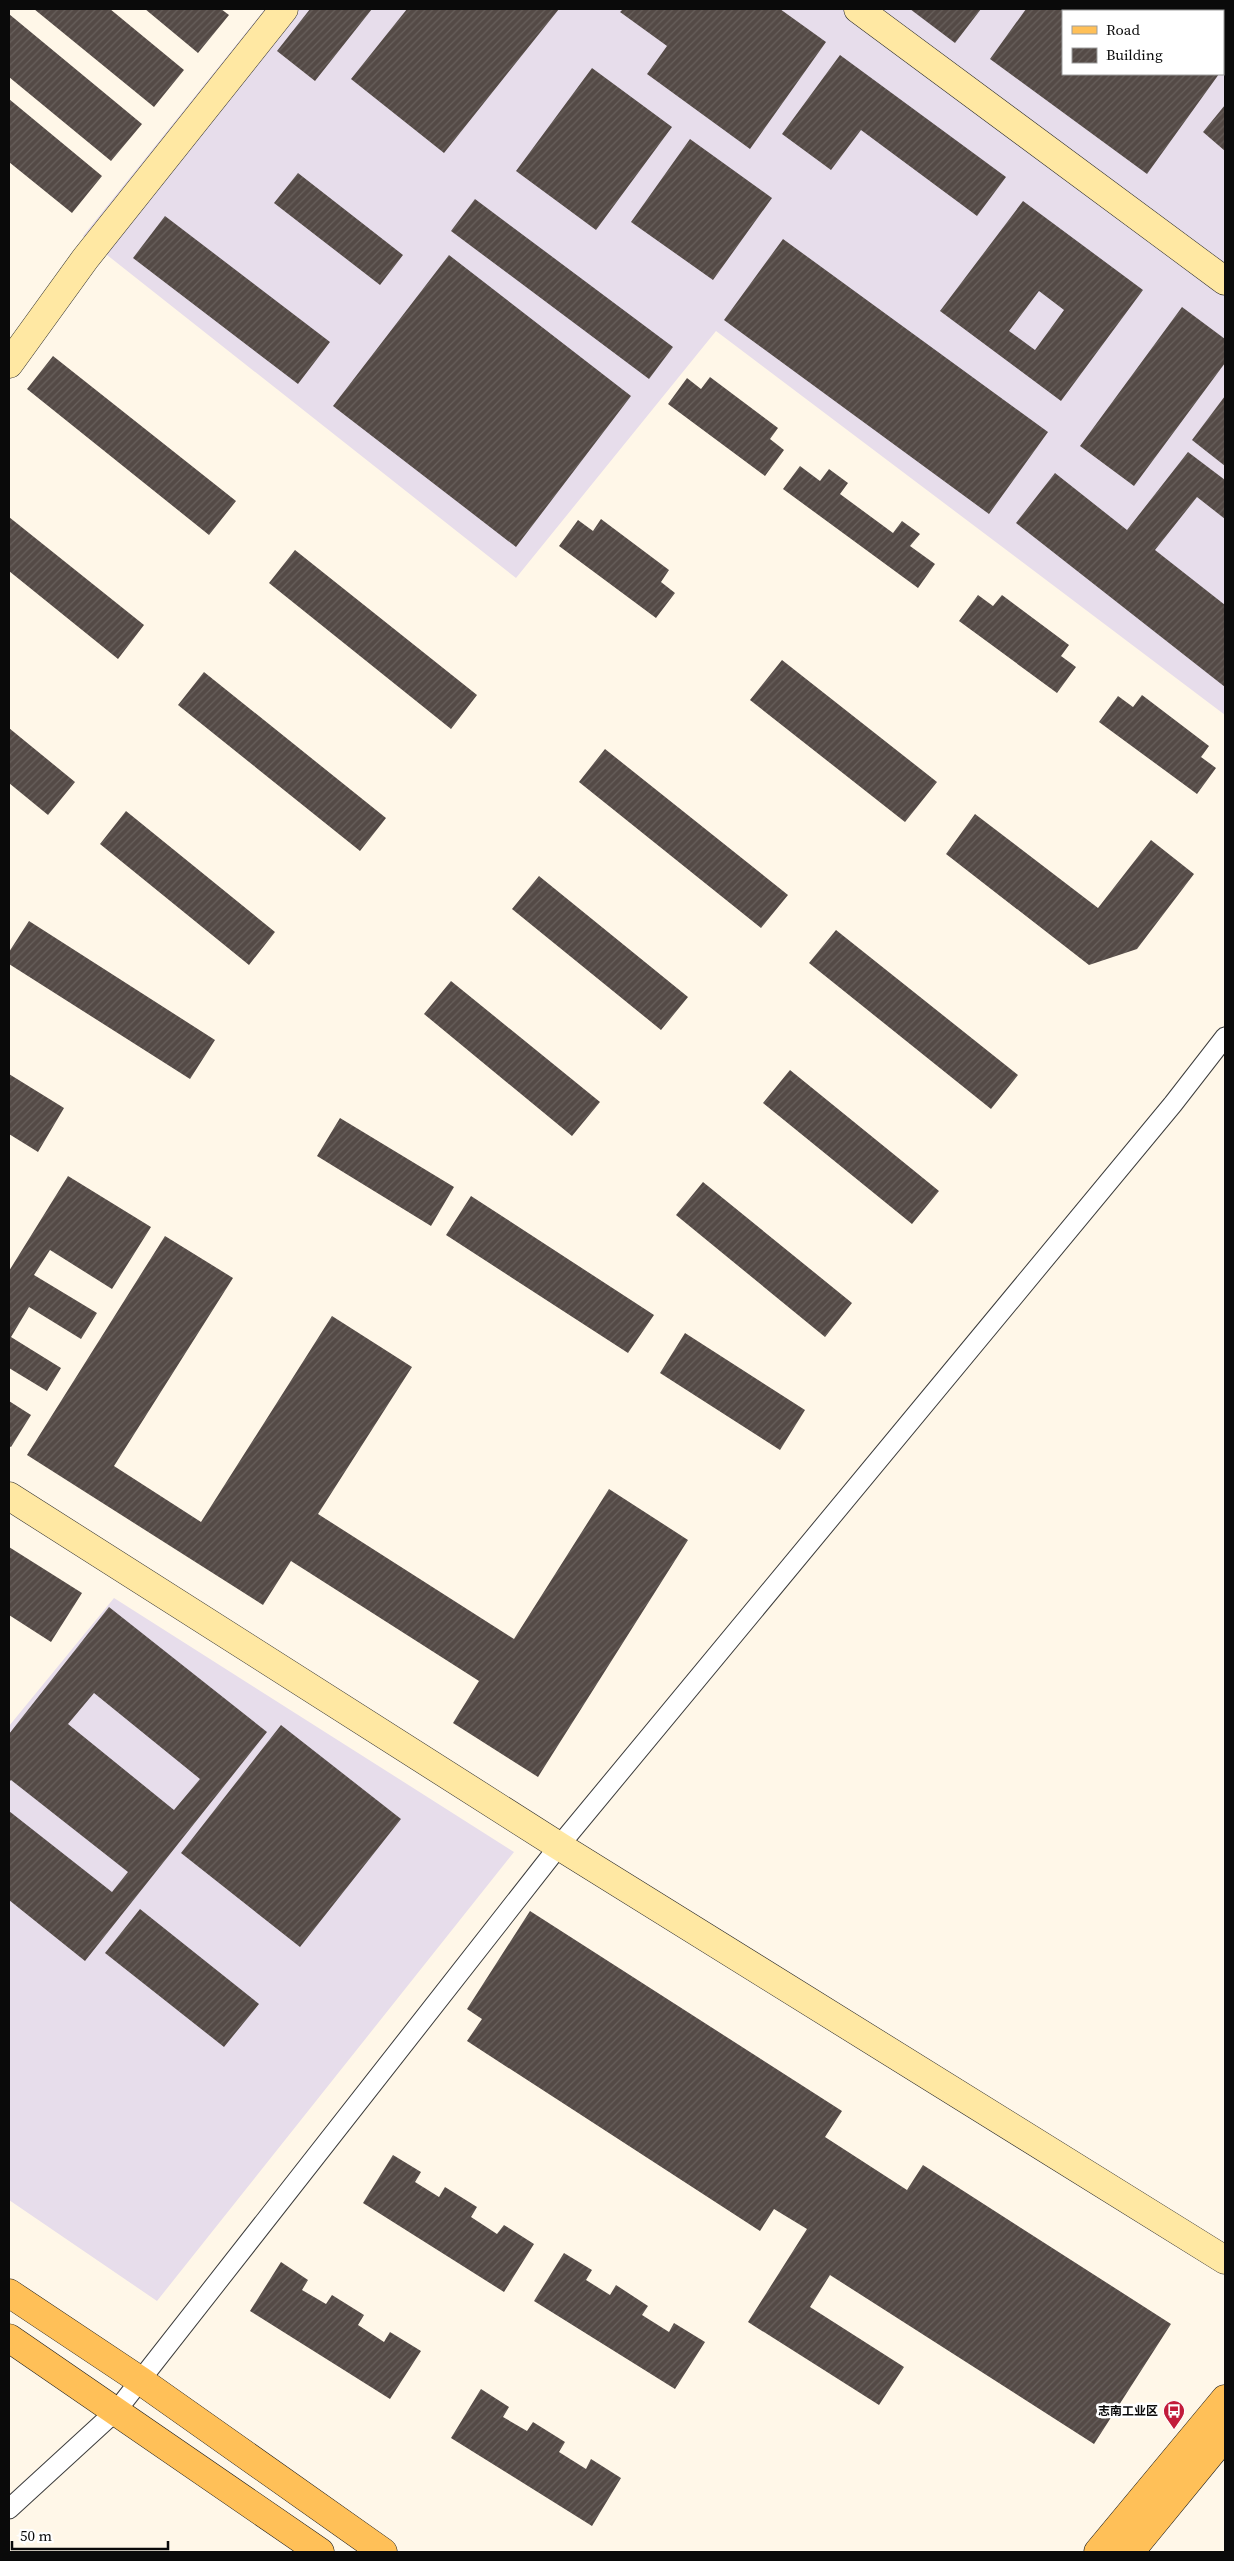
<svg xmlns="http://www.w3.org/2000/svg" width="1234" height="2561" viewBox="0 0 1234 2561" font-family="'Source Serif 4','Noto Sans SC',serif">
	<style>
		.industrial { fill: #e7ddeb; fill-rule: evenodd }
		.building { fill: url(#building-hatch); fill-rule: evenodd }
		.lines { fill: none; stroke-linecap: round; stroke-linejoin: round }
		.street-casing { stroke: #3d3d3d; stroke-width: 21 }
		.secondary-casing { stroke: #2c2c2c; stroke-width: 29 }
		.primary-casing { stroke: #1b1b1b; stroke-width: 29 }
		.street { stroke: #fff; stroke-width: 19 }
		.secondary { stroke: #ffe8a3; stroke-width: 28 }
		.primary { stroke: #ffc058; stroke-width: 28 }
		.labels { text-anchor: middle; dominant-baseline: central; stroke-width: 5; stroke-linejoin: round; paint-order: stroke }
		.poi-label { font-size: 12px; font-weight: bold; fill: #0a0a0a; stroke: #fff; text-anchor: end }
	</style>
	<defs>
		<pattern id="building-hatch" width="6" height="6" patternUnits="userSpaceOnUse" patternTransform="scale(1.25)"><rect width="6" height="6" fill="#544a46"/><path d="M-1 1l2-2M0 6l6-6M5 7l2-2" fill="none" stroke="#68605c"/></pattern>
	</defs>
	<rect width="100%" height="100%" fill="#fff7e8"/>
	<path class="industrial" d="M265,9H1225V715L716,331L516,578L83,236ZM1063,11H1223V74H1063Z
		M114,1598L514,1852L157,2301L9,2200V1726Z"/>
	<path class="building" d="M34,9H110L184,70L154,107Z
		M145,9H221L229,15L198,53Z
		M310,9H372L315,81L277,51Z
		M407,9H559L444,153L351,79Z
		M623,9H780L826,42L750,149L647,74L667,46L620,12Z
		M910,9H981L955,43Z
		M1026,9H1204L1207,11H1063V74H1219L1147,174L990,59Z
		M9,14L142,124L111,161L9,77Z
		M1223,23L1225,25V66L1223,69Z
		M840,55L1006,177L977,216L861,130L831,170L782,134Z
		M592,68L672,127L596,230L516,171Z
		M9,99L102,176L72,213L9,162Z
		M1225,105V151L1203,132Z
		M690,139L772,198L713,280L631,222Z
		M298,173L403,255L380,285L274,203Z
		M475,199L673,347L649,379L451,231Z
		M1023,201L1143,290L1061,401L940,311ZM1039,291L1064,310L1035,350L1009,331Z
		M165,216L330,342L298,384L133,258Z
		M783,239L1048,432L989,514L724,320Z
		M449,255L631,396L516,547L333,406Z
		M1182,307L1225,339V363L1134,486L1080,446Z
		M53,356L236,501L209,535L27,389Z
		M710,377L778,428L770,439L784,450L765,476L668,404L687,378L701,389Z
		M1225,396V466L1192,440Z
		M1188,452L1225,480V519L1197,497L1155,550L1225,605V687L1016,523L1055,473L1127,530Z
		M800,466L820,481L829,469L848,483L840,494L893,533L902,521L920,534L910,546L935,564L918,588L783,489Z
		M9,517L144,625L118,659L9,571Z
		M601,519L669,570L661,582L675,593L656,618L559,546L578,520L593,531Z
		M295,550L477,695L451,729L269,583Z
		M978,595L993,606L1002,595L1069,645L1061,656L1076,667L1057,693L959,621Z
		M782,660L937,782L905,822L750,700Z
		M204,672L386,818L360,851L178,705Z
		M1142,695L1209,746L1201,757L1216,768L1197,794L1099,722L1118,696L1133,707Z
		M9,728L75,782L48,815L9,783Z
		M605,749L788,895L761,928L579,782Z
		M126,811L275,932L249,965L100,844Z
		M975,814L1098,908L1151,840L1194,874L1137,949L1089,965L946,854Z
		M539,876L688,997L661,1030L512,909Z
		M29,921L215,1040L190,1079L9,964V952Z
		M836,930L1018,1075L991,1109L809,963Z
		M451,981L600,1102L572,1136L424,1014Z
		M790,1070L939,1191L912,1224L763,1103Z
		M9,1074L64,1108L38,1152L9,1134Z
		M340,1118L454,1187L431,1226L317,1156Z
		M68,1176L151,1227L112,1289L50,1250L34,1275L97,1313L81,1339L29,1307L11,1337L61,1368L47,1391L9,1368V1271Z
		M703,1182L852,1303L825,1337L676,1215Z
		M471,1196L654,1315L628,1353L446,1235Z
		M165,1236L233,1278L114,1466L201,1522L332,1316L412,1367L318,1514L514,1639L609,1489L688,1540L538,1777L453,1723L479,1681L291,1561L263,1605L27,1455Z
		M685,1333L805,1410L780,1450L660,1373Z
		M9,1401L31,1415L11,1447L9,1446Z
		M9,1547L82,1593L51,1642L9,1615Z
		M109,1607L267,1732L85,1961L9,1900V1811L112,1892L128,1872L11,1780L9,1782V1734ZM94,1693L200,1779L174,1810L68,1724Z
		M281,1725L401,1819L300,1947L181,1853Z
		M140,1909L259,2004L224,2047L105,1953Z
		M530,1911L842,2111L825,2137L907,2190L923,2165L1171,2324L1094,2444L830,2275L810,2307L904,2367L879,2405L748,2322L807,2229L774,2209L760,2231L467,2041L482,2019L467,2009Z
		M393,2155L421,2172L415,2182L439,2197L445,2187L477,2207L471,2217L497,2234L504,2225L534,2244L504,2292L363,2203Z
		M564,2253L592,2270L586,2280L610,2295L616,2285L648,2306L642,2315L669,2332L674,2323L705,2342L675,2389L534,2301Z
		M281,2262L308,2280L302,2290L326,2304L332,2295L364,2315L358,2325L384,2342L390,2332L421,2351L390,2399L250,2311Z
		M481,2389L509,2407L503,2417L527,2431L533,2422L565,2442L559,2452L586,2469L591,2459L621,2478L592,2526L451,2438Z"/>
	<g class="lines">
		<g class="street-casing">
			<path id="street" d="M9,2509L117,2410L559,1846L1173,1104L1225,1037"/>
		</g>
		<g class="secondary-casing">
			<path id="secondary" d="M858,9L1225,281
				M9,364L85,259L284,9
				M9,1496L559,1846L1225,2260"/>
		</g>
		<g class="primary-casing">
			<path id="primary" d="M9,2293L141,2381L383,2552
				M9,2338L320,2552
				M1098,2552L1225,2399
				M1130,2552L1225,2436"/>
		</g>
		<use href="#street" class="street"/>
		<use href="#secondary" class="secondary"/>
		<use href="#primary" class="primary"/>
	</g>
	<defs>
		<g id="bus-pin" transform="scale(1.125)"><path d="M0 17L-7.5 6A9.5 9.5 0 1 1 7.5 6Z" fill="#c21b3a" stroke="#fff"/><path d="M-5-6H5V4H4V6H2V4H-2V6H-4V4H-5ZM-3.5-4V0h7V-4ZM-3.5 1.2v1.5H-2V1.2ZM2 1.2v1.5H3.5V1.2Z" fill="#fff"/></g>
	</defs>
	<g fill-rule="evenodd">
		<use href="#bus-pin" x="1174" y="2411"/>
	</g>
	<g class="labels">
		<g class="poi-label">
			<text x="1158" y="2411">志南工业区</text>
		</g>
	</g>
	<rect width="1234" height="2561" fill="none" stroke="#0a0a0a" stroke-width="20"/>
	<rect x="1062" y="10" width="162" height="65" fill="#ffffff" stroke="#9d9d9d"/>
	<rect x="1072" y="26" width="25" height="8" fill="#ffc058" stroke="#9d9d9d"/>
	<text x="1106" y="35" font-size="15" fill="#0a0a0a">Road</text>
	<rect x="1072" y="48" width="25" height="15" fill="url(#building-hatch)" stroke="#9d9d9d"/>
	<text x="1106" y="60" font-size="15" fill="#0a0a0a">Building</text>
	<path d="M12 2541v8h156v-8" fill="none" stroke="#0a0a0a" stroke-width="2.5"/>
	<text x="20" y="2541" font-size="15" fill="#0a0a0a" stroke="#ffffff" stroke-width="4" paint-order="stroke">50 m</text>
</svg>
